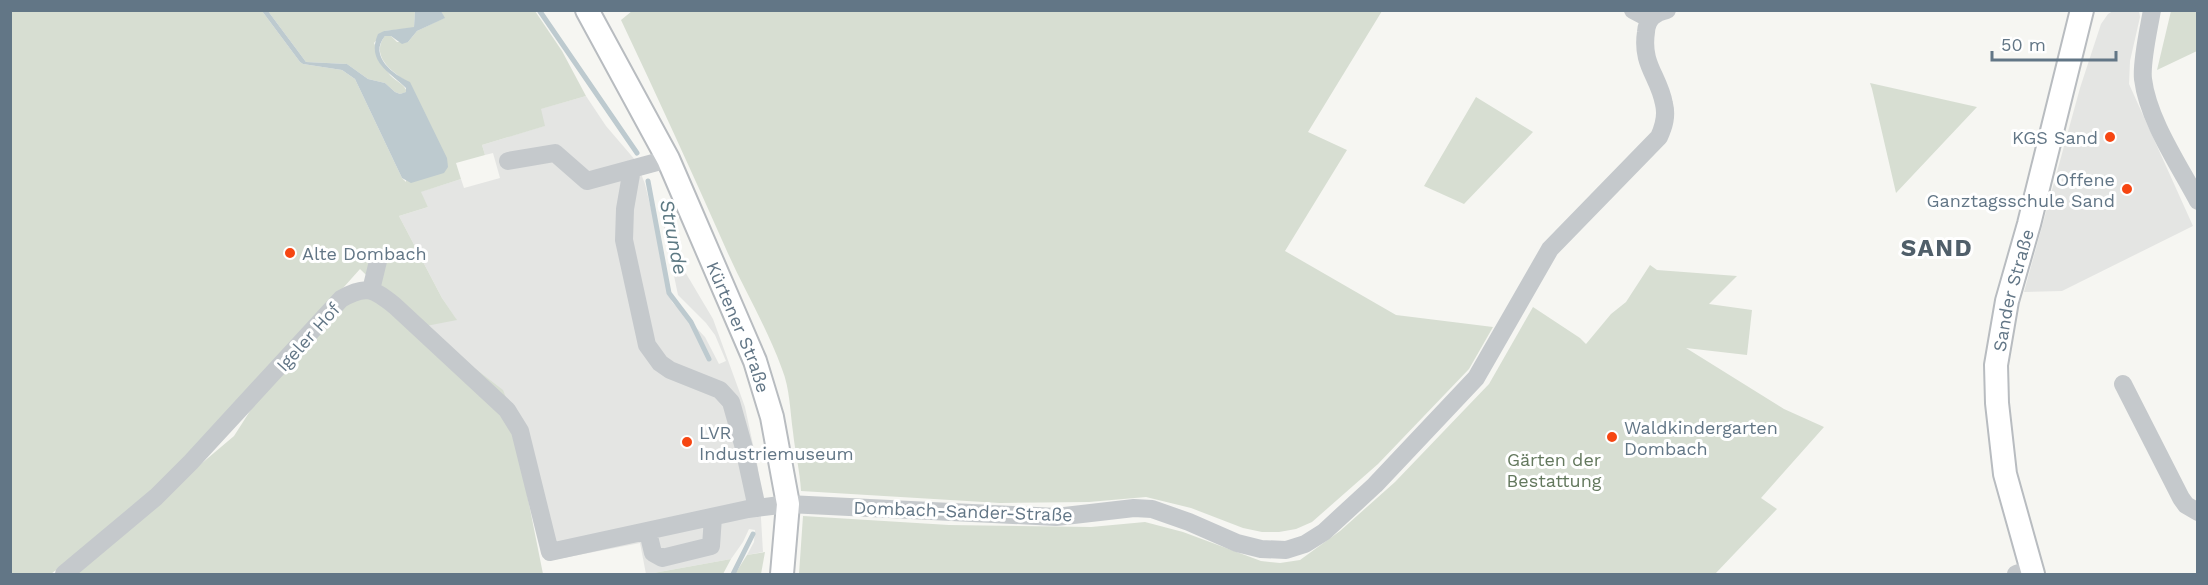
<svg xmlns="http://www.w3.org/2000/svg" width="2208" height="585" viewBox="0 0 2208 585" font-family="'Work Sans',sans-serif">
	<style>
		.built { fill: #e4e5e3 }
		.green { fill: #d7ded2 }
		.water { fill: #bdcacf }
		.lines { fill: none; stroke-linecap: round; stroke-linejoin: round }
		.stream { stroke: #bdcacf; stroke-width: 5 }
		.major-casing { stroke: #b8bcc0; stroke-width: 26 }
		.minor { stroke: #c5c9cc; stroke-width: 18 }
		.major { stroke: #fff; stroke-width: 22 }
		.poi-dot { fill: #f64612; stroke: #fff; stroke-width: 2 }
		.labels { text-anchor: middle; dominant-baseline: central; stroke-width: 6; stroke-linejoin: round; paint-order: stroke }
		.poi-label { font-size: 18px; fill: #627686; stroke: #fff; text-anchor: start }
		.street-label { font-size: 18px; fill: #627686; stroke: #fff }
		.park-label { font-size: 18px; fill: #63785d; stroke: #fff }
		.water-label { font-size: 20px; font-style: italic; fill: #5d7983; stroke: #fff }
		.district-label { font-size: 24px; font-weight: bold; letter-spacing: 1.5px; fill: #505f6a; stroke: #fff }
	</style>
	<rect width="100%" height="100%" fill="#f6f6f2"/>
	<path class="built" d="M2113,11H2139L2140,17L2130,61L2129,84L2193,226L2062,291L2024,292L2080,88L2101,24L2108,14Z
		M586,96L606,126L636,161L645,184L659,242L660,257L672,302L705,337L719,364L726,361L715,335L706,323L678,295L663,223L681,265L713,319L745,407L758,468L763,552L747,555L754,542L755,530L749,529L743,542L731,559L648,574H646L640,543L548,561L521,426L421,326L456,319L442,298L399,216L428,207L420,192L461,179L464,188L500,178L493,153L485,155L482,145L544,126L540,109Z"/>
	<path class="green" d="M10,11H262L300,62L303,64L342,70L355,79L402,178L406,182L410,83C394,74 369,56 385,36H391L397,42H408L417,31L444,18L441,11H535L562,51L586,96L541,109L545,126L482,145L485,155L456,163L461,179L421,192L428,207L399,216L442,298L457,320L421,327L503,390L515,420L360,269L260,381L144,500L51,574H11Z
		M268,11H415L414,28L384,31L374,43C379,53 383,66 390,75C396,82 404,83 407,92L400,94L395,92L385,83L368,79L347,64L306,62Z
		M632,11H1382L1308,132L1347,150L1285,251L1396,315L1493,327L1469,369L1378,464L1312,522L1296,529L1279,532H1262L1243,528L1191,508L1146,497L1089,502L1000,503L801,491C800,471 795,452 793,432C790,411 790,389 782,369C767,327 744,290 726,249C692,172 657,96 621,20Z
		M2171,11H2197V51L2157,70Z
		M1870,83L1977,107L1896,193L1872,89Z
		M1476,97L1533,132L1464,204L1424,186Z
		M1650,265L1657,270L1737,276L1709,304L1752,310L1747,355L1686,348L1784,409L1824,427L1761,498L1777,509L1715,574H799L803,516L949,525L1091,527L1145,522L1183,532L1261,561L1280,563L1300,560L1340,531L1395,482L1489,384L1533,307L1580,338L1586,344L1611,314L1626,302Z
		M373,295L476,389L514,429L543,574H71L234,436L266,386L343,302Z
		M765,552L761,574H735L747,555Z
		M731,559L723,574H648Z"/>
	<path class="water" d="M262,11H268L306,62L347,64L368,79L385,83L395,92L400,94L406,92V88C390,72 366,62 378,34L384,31L414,27L415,11H441L445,18L417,31L408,42L402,44L391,36H385C368,56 394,75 410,82L447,158L448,167L444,173L411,183L402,178L355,79L342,70L303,64L300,62Z"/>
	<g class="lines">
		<path class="stream" d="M539,10L637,153
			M648,181L669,293L691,322L709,359
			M733,574L753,534"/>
		<g class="major-casing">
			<g id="major">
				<path id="s1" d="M587,10L668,159L755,361L772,417L788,504L782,574"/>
				<path id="s2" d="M2033,574L2005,474L1997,403L1996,365L2007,301L2029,224L2082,10"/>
			</g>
		</g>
		<path class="minor" d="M1633,10L1650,19
			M2152,10C2149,28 2141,62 2143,79C2148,120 2179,165 2198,201
			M508,161L555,153L587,181L668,159
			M632,169L625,209L624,240L647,345L660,363L670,370L720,390L731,402L744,448L757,508
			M371,290L379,257
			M2123,384L2181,498L2186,505L2198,512
			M648,532L653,553L662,558L711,546L713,517
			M64,574L156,497L191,462L341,299C366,284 374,289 395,306L507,410L520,431L550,552L748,509L788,504L1056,517L1134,508L1152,509L1189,522L1237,543L1261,549L1286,550L1305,544L1324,532L1375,485L1476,378L1550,249L1659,137C1664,126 1667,116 1664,104C1659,76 1641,65 1646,32C1647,19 1654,13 1667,10
			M2016,574L2031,569"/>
		<use href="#major" class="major"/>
	</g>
	<g class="poi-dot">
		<circle cx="2110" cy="137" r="6"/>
		<circle cx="2127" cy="189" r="6"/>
		<circle cx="290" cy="253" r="6"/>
		<circle cx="1612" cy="437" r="6"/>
		<circle cx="687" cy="442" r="6"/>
	</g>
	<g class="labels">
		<g class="poi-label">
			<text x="2098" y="137" text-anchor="end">KGS Sand</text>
			<text x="2115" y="179" text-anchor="end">Offene<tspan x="2115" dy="21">Ganztagsschule Sand</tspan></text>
			<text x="302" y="253">Alte Dombach</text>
			<text x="1624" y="427">Waldkindergarten<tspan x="1624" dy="21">Dombach</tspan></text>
			<text x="699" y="432">LVR<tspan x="699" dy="21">Industriemuseum</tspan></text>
		</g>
		<g class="street-label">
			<text stroke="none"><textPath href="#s2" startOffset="290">Sander Straße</textPath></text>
			<text stroke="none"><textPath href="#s1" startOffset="352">Kürtener Straße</textPath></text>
			<text transform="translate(308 337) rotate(-48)">Igeler Hof</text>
			<text transform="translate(963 511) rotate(2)">Dombach-Sander-Straße</text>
		</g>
		<g class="park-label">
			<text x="1554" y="459">Gärten der<tspan x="1554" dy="21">Bestattung</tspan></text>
		</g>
		<g class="water-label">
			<text transform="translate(674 237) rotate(79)">Strunde</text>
		</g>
		<g class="district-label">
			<text x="1937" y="248">SAND</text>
		</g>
	</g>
	<rect width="2208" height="585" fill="none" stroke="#627686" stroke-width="24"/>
	<path d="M1992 51v9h124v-9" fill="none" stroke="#627686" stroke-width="3"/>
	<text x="2001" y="51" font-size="18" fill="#627686" stroke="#ffffff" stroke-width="4.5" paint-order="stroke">50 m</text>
</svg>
